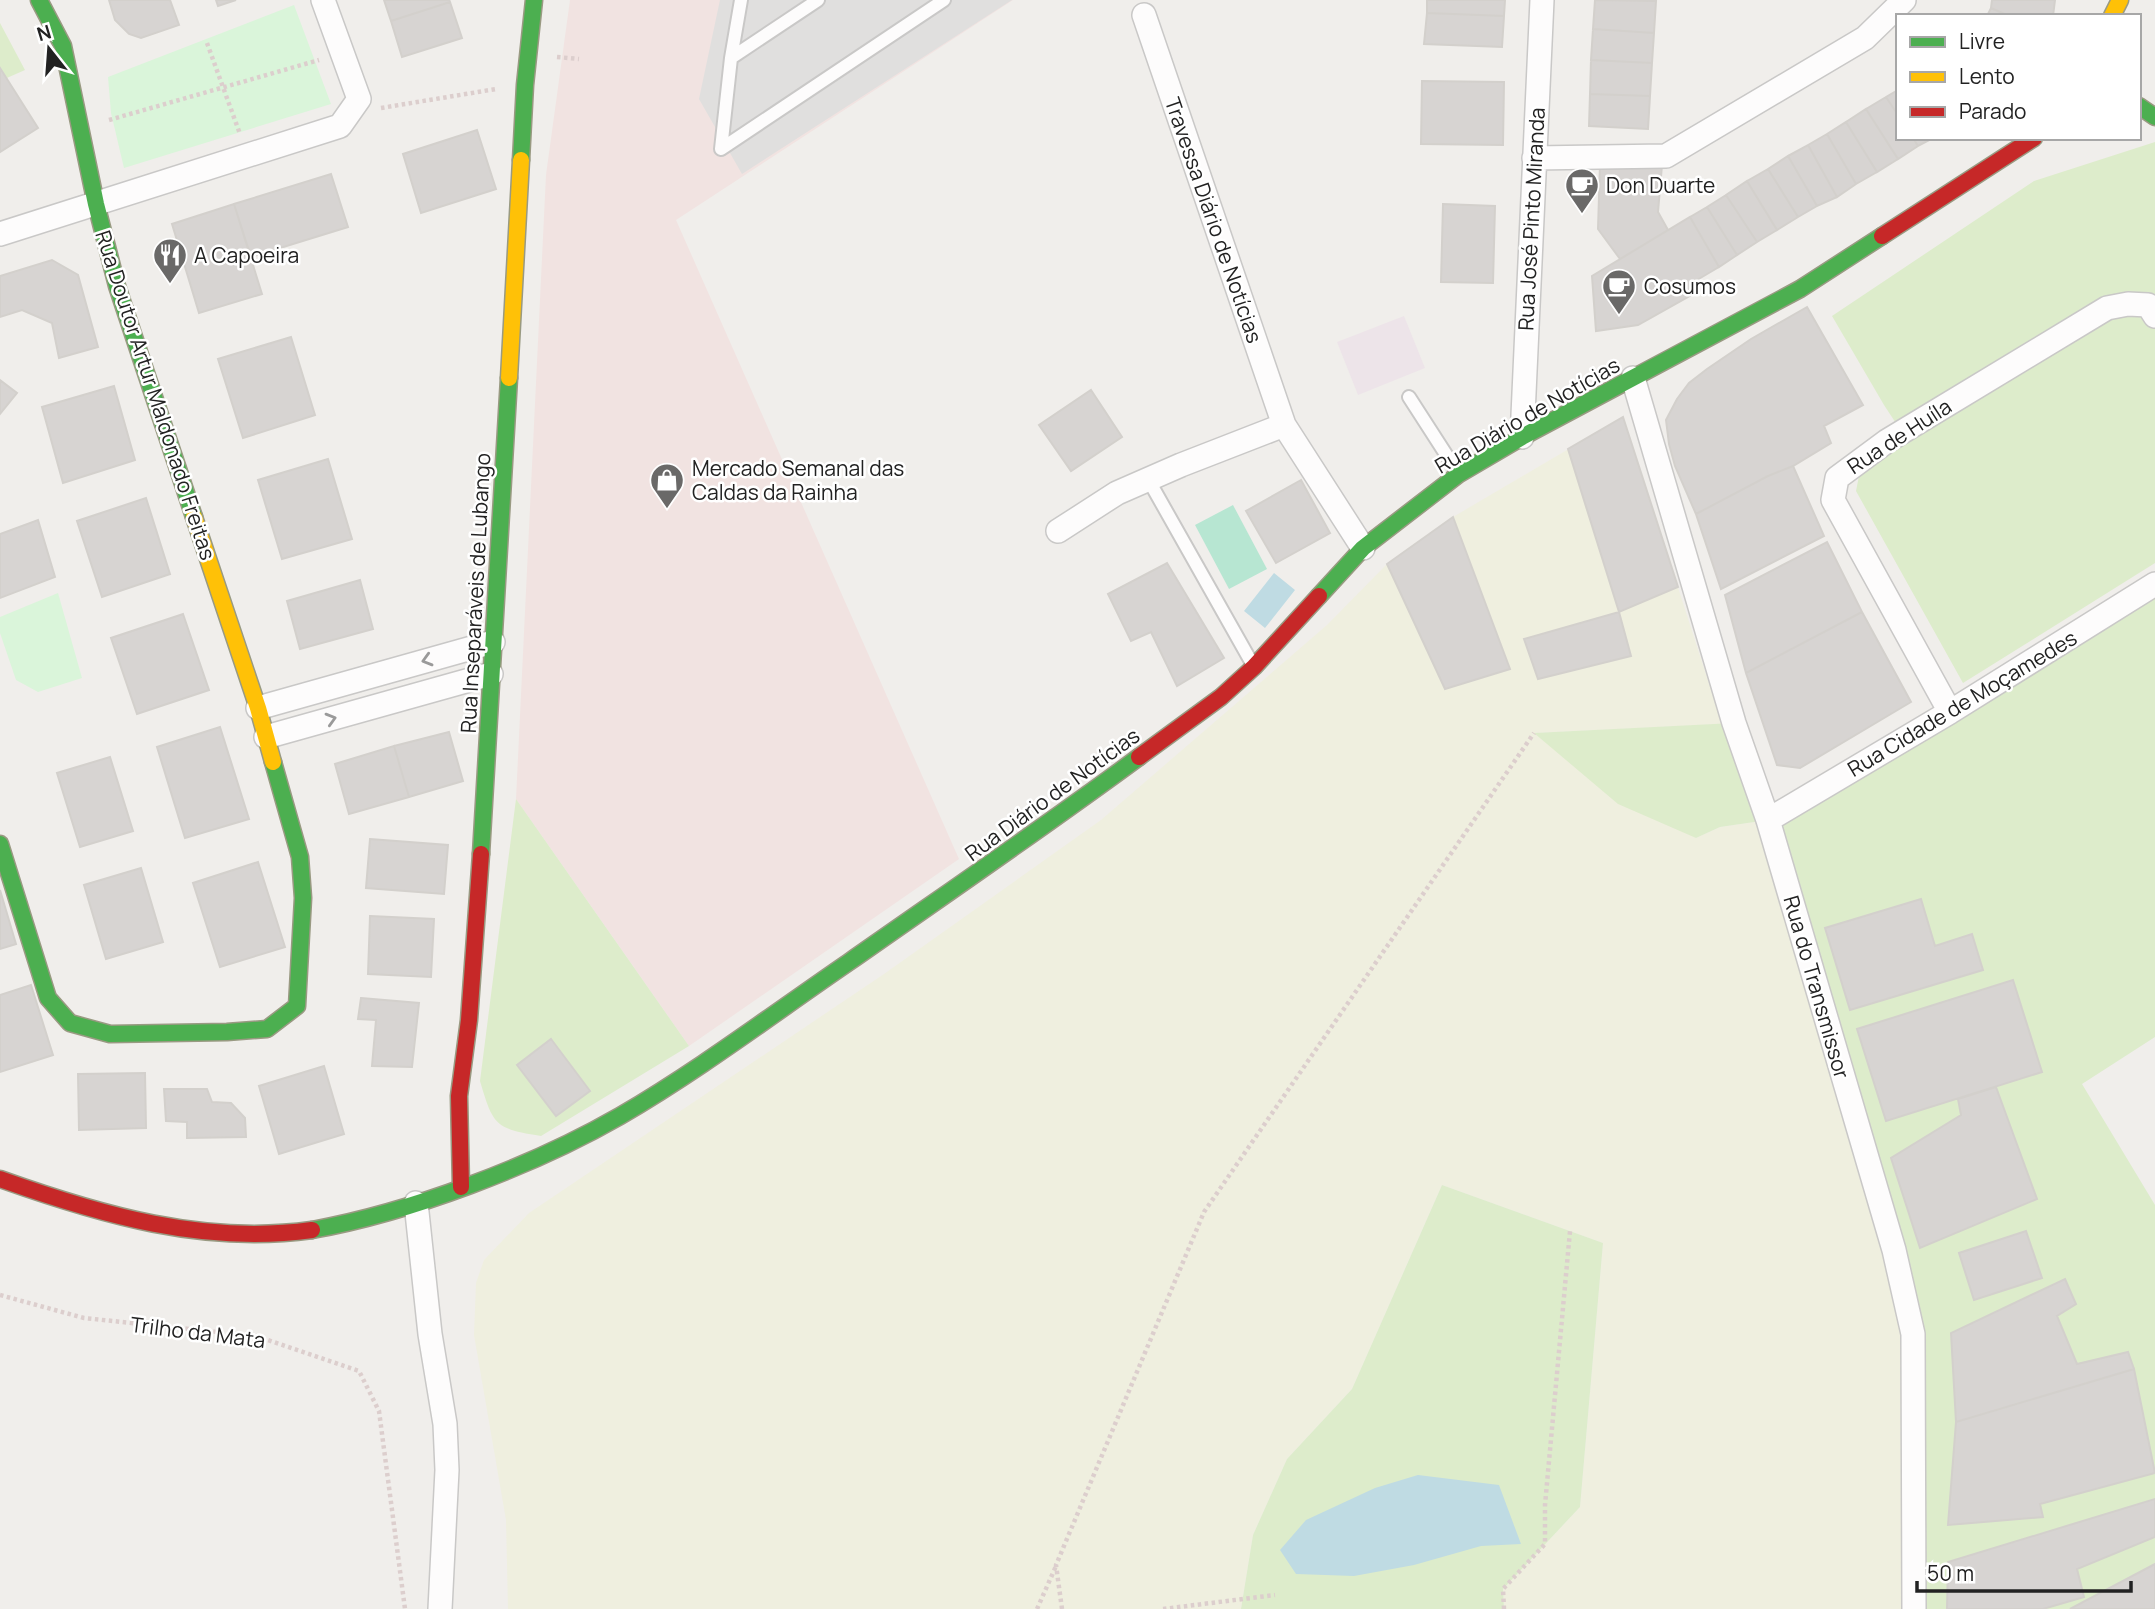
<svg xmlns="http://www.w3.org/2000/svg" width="2155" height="1609" viewBox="0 0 2155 1609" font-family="Manrope,sans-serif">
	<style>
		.commercial { fill: #f1e3e1 }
		.industrial { fill: #ede4e9 }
		.farmland { fill: #efefdf }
		.grass { fill: #ddeccb }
		.park { fill: #daf5da }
		.pitch { fill: #b7e6d2 }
		.parking { fill: #e0dfde }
		.water { fill: #bfdbe3 }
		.building { fill: #d7d4d2; stroke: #d3d0cc; stroke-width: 2 }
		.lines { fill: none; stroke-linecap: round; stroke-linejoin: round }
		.lane-casing { stroke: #c9c8c7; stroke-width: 16 }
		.street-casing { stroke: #c9c8c7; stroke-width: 26 }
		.fast-casing { stroke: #999a82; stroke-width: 19 }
		.slow-casing { stroke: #999a82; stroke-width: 19 }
		.jam-casing { stroke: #999a82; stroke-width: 19 }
		.path { stroke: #dccecd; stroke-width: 4.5; stroke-dasharray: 3.5 3.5; stroke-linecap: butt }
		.lane { stroke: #fdfcfc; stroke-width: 12 }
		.street { stroke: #fdfcfc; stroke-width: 23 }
		.fast { stroke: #4caf50; stroke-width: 16 }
		.slow { stroke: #ffc107; stroke-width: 16 }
		.jam { stroke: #c62828; stroke-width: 16 }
		.oneway { stroke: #9a9a9a }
		.labels { text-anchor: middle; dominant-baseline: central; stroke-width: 5; stroke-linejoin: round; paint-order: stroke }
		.poi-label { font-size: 21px; fill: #222; stroke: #fff; text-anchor: start }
		.street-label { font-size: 21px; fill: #222; stroke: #fff }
	</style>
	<rect width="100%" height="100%" fill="#f0eeeb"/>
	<path class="commercial" d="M570,0H1013L676,220L959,859L689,1046L516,799L546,175Z"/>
	<path class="industrial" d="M1404,316L1425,368L1358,395L1337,342Z"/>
	<path class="farmland" d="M1623,417L1722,724L1535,733L1696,838L1720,827L1768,820L1913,1334L1914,1609H1504L1503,1589L1580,1507L1603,1243L1442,1185L1352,1389L1287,1459L1253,1535L1241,1609H508L506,1520L474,1335L476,1283L484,1260L529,1213L884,974L1101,820L1327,625L1387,564L1453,517Z"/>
	<path class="grass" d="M0,23L25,70L0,81Z
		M2155,142V563L1963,683L1856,491L1860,471L1905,437L1884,405L1832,316L2034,181Z
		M2155,584V1037L2082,1084L2155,1205V1609H1914L1913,1334L1768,820L1720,827L1696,838L1618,804L1534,733L1734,723L1768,819Z
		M516,799L689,1046L541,1136C495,1129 493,1125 480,1081Z
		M1442,1185L1603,1243L1580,1507L1503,1589L1504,1609H1241L1253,1535L1287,1459L1352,1389Z"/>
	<path class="park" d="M294,5L331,104L124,168L111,113L108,77Z
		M58,593L82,678L38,692L16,680L0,633V617Z"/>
	<path class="pitch" d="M1233,505L1267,569L1229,589L1195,525Z"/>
	<path class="parking" d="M720,0H1012L742,174L699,99Z"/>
	<path class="water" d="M1274,573L1295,590L1265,628L1244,611Z
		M1418,1475L1499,1485L1521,1544L1481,1546L1414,1565L1354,1576L1296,1574L1280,1550L1306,1520L1375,1488Z"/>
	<path class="building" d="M109,0H170L179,25L141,38L129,34L115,20Z
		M216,0H236L218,6Z
		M384,0H449L450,2L391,21Z
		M1427,0H1505L1504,16L1427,13Z
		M1595,0L1656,1L1654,33L1593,29Z
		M1992,0H2055L2053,16H2009L1991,8Z
		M450,2L462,38L402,57L391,21Z
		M1991,8L2009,16H1987Z
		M1427,13L1504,16L1502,47L1424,44Z
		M1593,29L1654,33L1652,63L1591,60Z
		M1591,60L1652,63L1650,96L1590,94Z
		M0,68L38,128L0,152Z
		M1422,81L1504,82L1503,145L1421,144Z
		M1898,90V115L1886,97Z
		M1590,94L1650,96L1648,129L1589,126Z
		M1886,97L1898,115V138H1913L1918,146L1898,159L1866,109Z
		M1866,109L1898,159L1877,172L1846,122Z
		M1846,122L1877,172L1856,184L1827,134Z
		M477,130L496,189L421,213L403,154Z
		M1827,134L1856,184L1837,197L1808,145Z
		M1913,138H1933L1918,146Z
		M1808,145L1837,197L1817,206L1788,156Z
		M1788,156L1817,206L1798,217L1768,169Z
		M1600,164L1662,165L1658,212L1668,230L1620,259L1598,229Z
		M1768,169L1798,217L1777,230L1747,181Z
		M331,174L348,227L251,257L234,204Z
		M1747,181L1777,230L1757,242L1726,195Z
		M1726,195L1757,242L1737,255L1707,207Z
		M234,204L262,294L199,313L172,224Z
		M1443,204L1495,206L1493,283L1441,282Z
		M1707,207L1737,255L1719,267L1690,217Z
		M1690,217L1719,267L1697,280L1702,289L1638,325L1596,331L1592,276Z
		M52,260L78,275L98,347L59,358L52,323L22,310L0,317V276Z
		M1807,307L1863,405L1824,426L1831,443L1793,466L1768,476L1696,514L1675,466L1669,444L1666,420L1677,399L1689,383L1707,369L1751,339Z
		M291,337L315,415L243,438L218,359Z
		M0,380L17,393L0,414Z
		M114,386L135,460L63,483L42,407Z
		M1091,390L1122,437L1071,471L1039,425Z
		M1623,417L1678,587L1619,612L1568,449Z
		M328,459L352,539L282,559L258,480Z
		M1793,466L1824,536L1721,589L1696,514L1768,476Z
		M1301,480L1330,533L1276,563L1246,511Z
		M146,498L170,574L102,597L77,521Z
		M1453,517L1510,669L1445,689L1387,564Z
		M38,520L55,577L0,598V534Z
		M1827,542L1862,612L1746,673L1725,595Z
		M1167,563L1224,658L1177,686L1151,632L1131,641L1108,594Z
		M360,580L373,629L300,649L287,601Z
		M1619,612L1631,656L1538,679L1524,639Z
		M1862,612L1911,702L1800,768L1777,765L1746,673Z
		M183,614L209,690L137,714L111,638Z
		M220,727L249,819L185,838L157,747Z
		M449,732L463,781L409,797L394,746Z
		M394,746L409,797L349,814L335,764Z
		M110,757L133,831L80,847L57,773Z
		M370,839L448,845L444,894L366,888Z
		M258,862L285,947L220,967L193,883Z
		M141,868L163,942L106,959L84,885Z
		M0,890L16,944L0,949Z
		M1921,899L1935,946L1972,934L1983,970L1850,1010L1825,928Z
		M370,916L434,919L431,977L368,974Z
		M2013,980L2042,1072L1886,1121L1857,1029Z
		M31,985L53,1055L0,1072V995Z
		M361,998L419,1003L412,1067L372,1066L376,1020L358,1019Z
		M551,1039L590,1091L556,1116L517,1065Z
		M324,1066L344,1134L279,1154L259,1086Z
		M145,1073L146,1128L79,1130L78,1074Z
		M1996,1087L2037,1199L1920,1248L1891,1158L1961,1115L1958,1099Z
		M164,1089H207L212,1102L231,1103L245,1118L246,1137L187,1138V1122L166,1121Z
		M2026,1231L2042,1278L1974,1300L1959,1253Z
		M2065,1279L2076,1304L2057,1316L2077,1364L2128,1352L2134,1369L1956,1422L1951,1333Z
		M2134,1369L2155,1473L2040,1504L2043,1517L1948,1525L1956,1422Z
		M2155,1499V1537L2077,1569L2084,1597L2043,1609H1947L1948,1562Z
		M2155,1564V1609H2070Z"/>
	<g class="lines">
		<g class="lane-casing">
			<path id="lane" d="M741,0L731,58L721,149L944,0
				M731,58L818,0
				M1409,397L1458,473
				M1148,479L1253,665"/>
		</g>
		<g class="street-casing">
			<path id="street" d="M1144,15L1284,425L1363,548
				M1534,158L1666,156L1865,38L1904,0
				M0,234L340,126L359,99L323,0
				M1633,378L1734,723L1768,820L1894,1250L1913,1334L1914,1609
				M1522,437L1542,0
				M1058,531L1117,493L1181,465L1284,425
				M258,708L493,642
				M1950,712L1833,500L1837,478L1887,441L2107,308L2128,304L2148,305L2155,316
				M266,737L491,674
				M1768,820L1950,712L2155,584
				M416,1203L430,1334L445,1424L447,1470L440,1609"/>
		</g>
		<g class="fast-casing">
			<path id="fast" d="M39,0L63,46L96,204L117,286L194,517
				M2139,106L2155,117
				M521,160L525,85L534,0
				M1319,596L1363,548L1459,474L1522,437L1800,289L1882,236
				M0,844L48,998L70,1023L110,1034L227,1032L267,1029L297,1006L303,898L300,857L273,762
				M481,854L509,378
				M312,1230C411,1212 533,1166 620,1116C699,1070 773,1014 849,962C946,894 1044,827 1139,757"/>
		</g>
		<g class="slow-casing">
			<path id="slow" d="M2112,16L2120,0
				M509,378L521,160
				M194,517L258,708L273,762"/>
		</g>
		<g class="jam-casing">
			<path id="jam" d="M1882,236L2034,138
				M1139,757L1221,697L1254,667L1319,596
				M0,1179C101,1215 204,1245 312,1230
				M461,1187L459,1096L469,1020L481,854"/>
		</g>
		<path class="path" d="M207,43L240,134
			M557,57L579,59
			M381,108L496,89
			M109,120L319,60
			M0,1295L84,1318L256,1336L359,1371L379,1411L405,1609
			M1037,1609L1056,1566
			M1062,1609L1056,1565L1204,1212L1534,733
			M1163,1609L1275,1595
			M1504,1609L1503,1589L1545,1544V1505L1570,1231"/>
		<use href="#lane" class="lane"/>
		<use href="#street" class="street"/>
		<use href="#fast" class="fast"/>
		<use href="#slow" class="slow"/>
		<use href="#jam" class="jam"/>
	</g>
	<defs><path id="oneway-chevron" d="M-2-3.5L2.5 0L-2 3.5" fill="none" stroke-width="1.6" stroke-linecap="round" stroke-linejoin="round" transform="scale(1.75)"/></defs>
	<g class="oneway">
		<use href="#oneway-chevron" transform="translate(427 660) rotate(164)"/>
		<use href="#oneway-chevron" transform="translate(331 719) rotate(-16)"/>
	</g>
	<defs>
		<g id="cafe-pin" transform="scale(1.75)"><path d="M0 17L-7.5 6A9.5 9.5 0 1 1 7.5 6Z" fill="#6a6968" stroke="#fff"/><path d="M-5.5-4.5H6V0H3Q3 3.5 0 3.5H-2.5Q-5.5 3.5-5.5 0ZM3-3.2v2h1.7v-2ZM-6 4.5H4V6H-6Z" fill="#fff"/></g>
		<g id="restaurant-pin" transform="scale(1.75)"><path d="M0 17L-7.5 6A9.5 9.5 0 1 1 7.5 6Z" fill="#6a6968" stroke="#fff"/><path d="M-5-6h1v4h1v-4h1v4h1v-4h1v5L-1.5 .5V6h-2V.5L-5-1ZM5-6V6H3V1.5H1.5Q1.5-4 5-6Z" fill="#fff"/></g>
		<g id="shop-pin" transform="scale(1.75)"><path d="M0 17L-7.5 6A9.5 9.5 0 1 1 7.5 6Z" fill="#6a6968" stroke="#fff"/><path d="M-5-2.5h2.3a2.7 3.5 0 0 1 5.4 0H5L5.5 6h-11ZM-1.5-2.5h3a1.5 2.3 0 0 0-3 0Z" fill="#fff"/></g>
	</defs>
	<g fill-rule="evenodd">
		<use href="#cafe-pin" x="1582" y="185"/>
		<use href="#restaurant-pin" x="170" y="255"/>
		<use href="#cafe-pin" x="1619" y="286"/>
		<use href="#shop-pin" x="667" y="480"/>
	</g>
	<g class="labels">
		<g class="poi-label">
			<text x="1606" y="185">Don Duarte</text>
			<text x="194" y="255">A Capoeira</text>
			<text x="1644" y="286">Cosumos</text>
			<text x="692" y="468">Mercado Semanal das<tspan x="692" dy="24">Caldas da Rainha</tspan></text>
		</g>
		<g class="street-label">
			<text transform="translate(1531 219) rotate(-87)">Rua José Pinto Miranda</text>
			<text transform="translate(1214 220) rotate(71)">Travessa Diário de Notícias</text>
			<text transform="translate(156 395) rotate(72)">Rua Doutor Artur Maldonado Freitas</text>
			<text transform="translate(1527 415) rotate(-30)">Rua Diário de Notícias</text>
			<text transform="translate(1899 436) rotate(-33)">Rua de Huíla</text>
			<text transform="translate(475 593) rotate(-87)">Rua Inseparáveis de Lubango</text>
			<text transform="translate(1962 703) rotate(-31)">Rua Cidade de Moçamedes</text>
			<text transform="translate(1052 794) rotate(-36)">Rua Diário de Notícias</text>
			<text transform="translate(1817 987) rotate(74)">Rua do Transmissor</text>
			<text transform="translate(198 1332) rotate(7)">Trilho da Mata</text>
		</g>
	</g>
	<rect x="1896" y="14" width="245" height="126" fill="#ffffff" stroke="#a7a7a7" stroke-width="2"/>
	<rect x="1910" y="37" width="35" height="10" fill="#4caf50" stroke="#a7a7a7" stroke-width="2"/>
	<text x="1959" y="49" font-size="21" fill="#222222">Livre</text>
	<rect x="1910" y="72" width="35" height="10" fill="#ffc107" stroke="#a7a7a7" stroke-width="2"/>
	<text x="1959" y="84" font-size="21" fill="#222222">Lento</text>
	<rect x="1910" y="107" width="35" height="10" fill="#c62828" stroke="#a7a7a7" stroke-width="2"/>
	<text x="1959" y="119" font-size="21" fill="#222222">Parado</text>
	<g transform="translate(49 49) rotate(343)" stroke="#ffffff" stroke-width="5" paint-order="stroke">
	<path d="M0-5L12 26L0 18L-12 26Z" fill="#222222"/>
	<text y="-10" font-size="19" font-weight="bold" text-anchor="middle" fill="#222222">N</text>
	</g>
	<path d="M1917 1581v10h214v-10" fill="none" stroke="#222222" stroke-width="3.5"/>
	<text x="1927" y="1581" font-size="21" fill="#222222" stroke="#ffffff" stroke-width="5" paint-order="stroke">50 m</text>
</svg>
